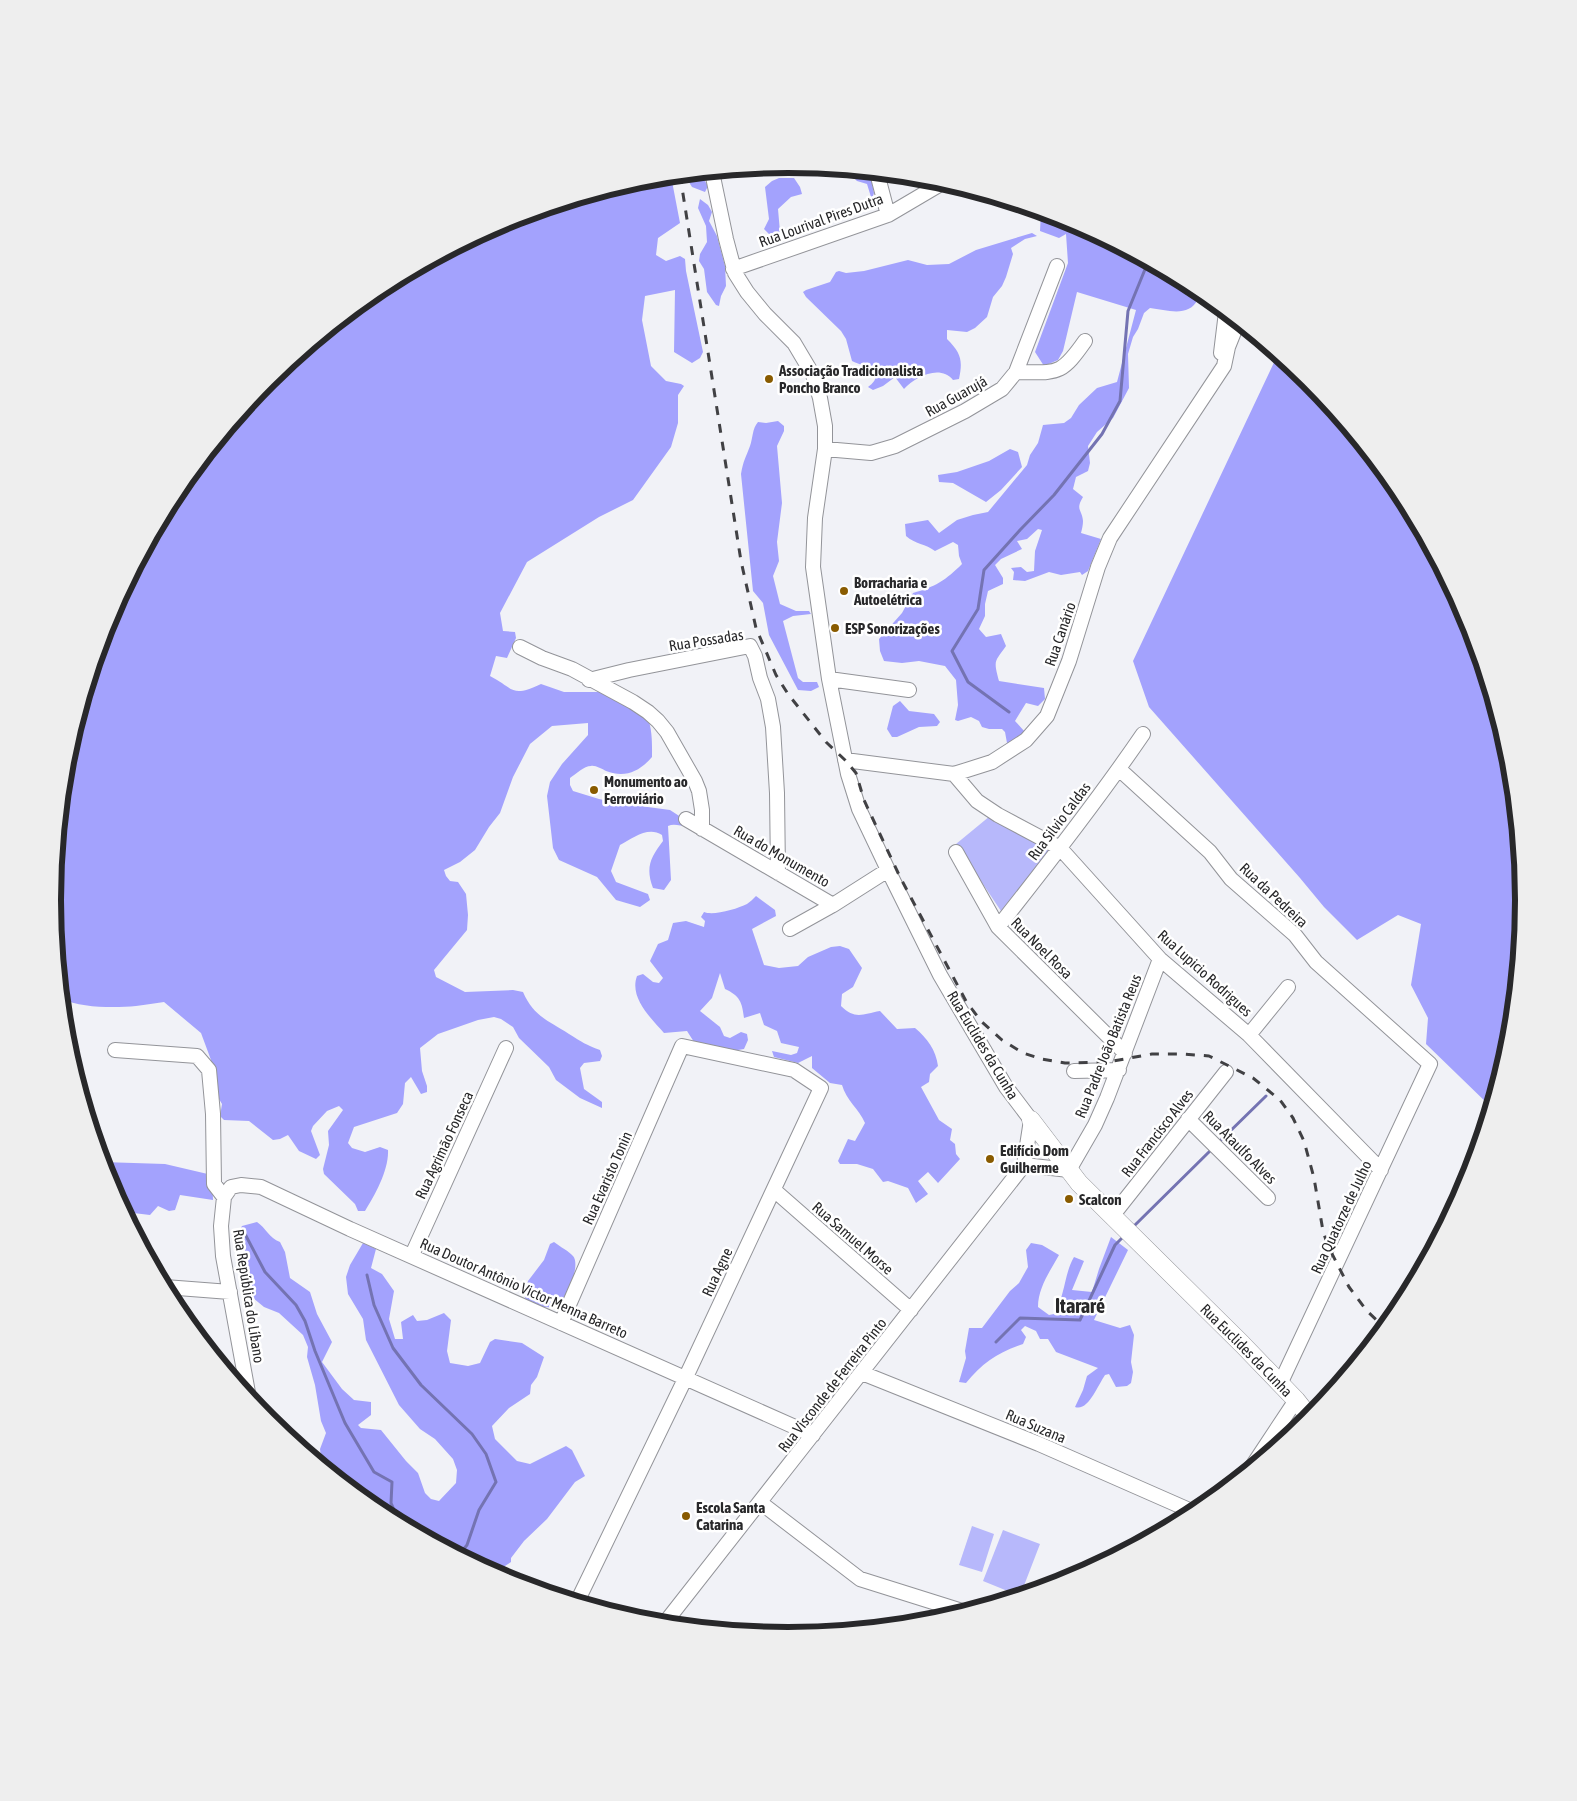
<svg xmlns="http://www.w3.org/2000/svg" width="1577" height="1801" viewBox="0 0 1577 1801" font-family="'Asap Condensed',sans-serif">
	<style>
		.green { fill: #b7b8fb }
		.forest { fill: #a3a2fd }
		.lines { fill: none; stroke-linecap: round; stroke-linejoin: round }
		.stream { stroke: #7473b2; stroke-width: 3 }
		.minor-casing { stroke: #939499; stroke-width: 16 }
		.major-casing { stroke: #939499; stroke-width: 19 }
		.minor { stroke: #fff; stroke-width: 14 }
		.major { stroke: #fff; stroke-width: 18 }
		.rail { stroke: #414144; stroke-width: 3; stroke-dasharray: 9 9; stroke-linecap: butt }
		.poi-dot { fill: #895b00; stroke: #fff; stroke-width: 2 }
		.labels { text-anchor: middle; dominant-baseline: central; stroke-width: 5; stroke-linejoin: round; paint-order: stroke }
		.street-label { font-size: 15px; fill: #28282a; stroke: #fff }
		.poi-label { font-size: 15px; font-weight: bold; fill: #28282a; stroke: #fff; text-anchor: start }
		.district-label { font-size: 20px; font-weight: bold; fill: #28282a; stroke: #fff }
		.rim { fill: none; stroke: #28282a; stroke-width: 6 }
	</style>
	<rect width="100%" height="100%" fill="#f1f2f7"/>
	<path class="green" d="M990,816L1052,847L1001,911L956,844Z
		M972,1526L994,1534L982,1572L959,1565Z
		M1003,1530L1040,1544L1020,1596L983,1581Z"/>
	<path class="forest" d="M839,169L870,173L874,193L873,196L871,197L867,184L857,181L851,175L844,174Z
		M703,173V178L708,186L705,192L692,187L687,179L688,174Z
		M671,176L680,223L658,238L656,255L666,261L680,256L685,259L686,271L703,352L700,358L692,363L674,352L675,290L645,296L642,320L651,366L666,381L681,384L684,386L678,395V423L671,447L633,500L599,517L527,562L500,613L503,631L515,632L516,638L507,658L496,656L490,676C515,689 511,698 541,684L564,692H601L621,704L644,711C653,725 652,742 652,757C639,772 625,778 606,771C602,769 595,765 591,766C584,766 576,774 570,778V785L573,791L599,799L618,803L670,810L690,823L689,826C682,827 675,823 668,826L671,880L664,890L653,888C645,867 651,857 663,841L662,835C648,826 633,838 620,845L611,871L616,882L648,894L650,900L640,907L616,900L597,877L559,860L553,848L547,796L550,782L562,764L588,735V723L552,726L530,744L513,777L500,813L489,827L475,850L460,862L444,870L446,876L450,881L458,882L466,894L468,915L467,930L434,970L436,977L465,992L513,990L523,992C534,1017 548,1020 569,1034C582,1042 586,1045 600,1050L602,1056L600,1061L584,1063L580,1068L584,1089L602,1102V1108L580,1098L556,1080L549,1067L519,1038L513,1027L501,1019L494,1017L478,1020L438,1034L420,1048L422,1071L427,1086V1092L421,1094L411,1077L405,1083L403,1104L397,1113L354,1127L348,1143L352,1148L365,1152L380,1147L388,1150C389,1170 375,1195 365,1211H358L355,1204L324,1174L323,1169L329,1145L328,1131L343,1110L339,1106L327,1111L313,1126L311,1131L320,1155L316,1159L299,1151L288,1135L280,1139L273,1140L249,1121L224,1120L220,1116L222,1104L216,1094L211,1060L201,1033L164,1002C155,1003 146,1005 136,1006C115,1008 81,1008 62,999L53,900L67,757L109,619L177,491L268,380L380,288L507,220L645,179Z
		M779,178H794L800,187L802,194L791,197L778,209L780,232L777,234L770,235L764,229L769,219L765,187L772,181Z
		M700,199L708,205L712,212L709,221L717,236L725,266L726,286L721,296L719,306L716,305L707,292L704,269L699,261L700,254L707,242L706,226L698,208Z
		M1041,212L1070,221L1188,284L1186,295L1198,299C1189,318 1167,310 1150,308L1144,313L1138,329L1133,337L1128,354L1129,388L1113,418L1097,432L1088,446L1090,463L1088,471L1076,477L1073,489L1083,497C1075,510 1082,509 1083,521C1083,525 1082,529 1081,533L1101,539L1088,571L1082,575L1080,572L1061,575L1049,572L1025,581L1013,580L1014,572L1011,568L1021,567L1027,572L1034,571L1035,551L1042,530L1038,529L1027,539L1017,541L1022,549L1001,559L995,565L1003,578V584L988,591L985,604V616L979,629L986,637L1001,634L1006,646C995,662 993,659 999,681L1044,688L1045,699L1038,706L1026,703L1015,721L1025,732L1009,743H1007L1005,732L1002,729H989L982,727L979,721L971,717L958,721L955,720L958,705L956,680L945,666L919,661L902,663L884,661L880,651L879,639L902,613L913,593C935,587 946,580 962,564L959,556L958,545L953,542L935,551C926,544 915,544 906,536L905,524L928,520L939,533L957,520L973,515L988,512L1027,465L1030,455L1038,443L1043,425L1064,423L1071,418L1079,405L1097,388L1117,382L1136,310L1077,292L1063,351L1058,360L1044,366L1035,352L1068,263L1066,234L1059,238L1040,231Z
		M1032,233L1037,236L1025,239L1011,248L1013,254L1006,277L1002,286L993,297L987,317L975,328L967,332L947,330V339C961,353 963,360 959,379L953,380C940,364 915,377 904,389L895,377L883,386L873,390L868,387C876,381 877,378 874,368C866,365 859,365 852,361L846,339L841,331L806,297L803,292L806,290L830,282L836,272L839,271L846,273L864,271L908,260L927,265L949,264L976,250Z
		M1278,354L1309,380L1401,492L1469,619L1510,757L1524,901L1510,1044L1491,1107L1426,1044L1428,1018L1411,985L1421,924L1398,915L1357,940L1324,907L1300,878L1149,707L1133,661Z
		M778,421L784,426V431L777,446L782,503L777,542L779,561L773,576L780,604L796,611H809L811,614L793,616L783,621L798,678L803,682H817L819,687L811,691L798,690L769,635L763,603L753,591L741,474C743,461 746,457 750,446C753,438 752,429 758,422L766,423Z
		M1010,449L1018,452L1022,467L1001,490L986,502L953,483L939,482L938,475L957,472L989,461Z
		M900,701L909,711L934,714L940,722L937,726L919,727L897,737H892L887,729L893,706Z
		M756,896L775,910L776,916L752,929L764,965L779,968L798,966L808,957L831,947L840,946L849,949L862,968L853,987L842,994L841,1006C855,1020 863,1014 880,1011L897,1029L915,1028C927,1038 936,1050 938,1066L930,1074L929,1082L921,1087L939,1120L952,1129L950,1140L955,1144L956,1154L960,1159L938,1183L928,1172L918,1181L928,1194L916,1203L908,1188L888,1181L883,1182L873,1169L857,1164H840L838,1161L848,1139L855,1141L865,1123C859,1109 846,1100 842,1085L830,1083L812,1068V1056L798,1063L774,1057L772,1051L791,1055L797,1053L799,1047L781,1043L777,1031L764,1025L760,1013L744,1018C742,1002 740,996 725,989L720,973L712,998L700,1011L720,1027L724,1036L730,1038L741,1032L747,1034L748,1040L744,1049L732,1051L694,1042L687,1031L664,1033C651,1018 629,998 637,976L643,974L653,982L659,983L663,978L650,961L658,944L668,940L673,923L686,921L704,927L705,921L701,917L704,912C713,916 737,909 747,904C750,902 753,899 756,896Z
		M102,1162L165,1164L212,1175L213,1200L180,1195L175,1210L169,1211L158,1206L150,1215L125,1212L108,1182Z
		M257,1222C266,1228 269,1238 280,1242L285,1252L290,1278L310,1292L317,1314L332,1342L322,1362L342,1389L354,1400L371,1402V1415L358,1425L361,1428L381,1430L406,1461L418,1473L425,1493L431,1499L439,1501L456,1483L457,1470L453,1459L435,1439L420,1429L399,1405L366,1340L363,1319L348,1294L346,1277L350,1265L363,1243L376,1249L371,1268L382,1274L394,1291L389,1319L395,1339H403L401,1322L413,1315L417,1321L427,1320L444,1313L451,1320L447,1351L450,1363L468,1366L480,1363L490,1342L495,1339L522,1343L544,1357L537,1377L531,1385L530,1394L509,1408L492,1426L495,1439L517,1461L530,1464L566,1446L572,1450L585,1476L575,1482L547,1519L524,1541L511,1558V1562L497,1571L496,1574L379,1512L356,1493L347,1477L321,1457L320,1449L326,1433L321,1421L315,1385L307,1357L308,1347L303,1335L279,1313L264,1307L252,1297L246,1277L247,1255L238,1233L242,1226Z
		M1111,1237L1128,1250L1094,1320L1120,1328L1130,1325L1134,1335L1131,1362L1133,1372L1131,1383L1127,1386L1116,1387L1109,1374L1105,1375C1098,1385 1088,1412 1075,1407L1083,1390L1087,1376L1098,1368L1056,1352L1048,1339H1040L1036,1331L1025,1326L1021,1330L1026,1337L1023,1344C999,1352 982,1363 966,1383L959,1382L966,1358L965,1351L969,1328H982L1010,1291L1019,1283L1028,1267L1026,1250L1031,1243L1042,1245L1059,1255C1050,1271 1038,1288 1038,1307L1049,1315L1054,1314C1065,1297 1064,1274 1074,1257L1084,1261L1072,1290L1092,1292L1099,1269Z
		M554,1242C559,1246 570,1252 573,1256C581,1265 567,1299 558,1305C553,1308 547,1307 542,1307C536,1305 530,1304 525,1298L528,1281L544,1260L550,1244Z"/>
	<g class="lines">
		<path class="stream" d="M1009,712L968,682L952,651L978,609L984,570L1020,530L1054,495L1102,434L1120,401L1128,311L1148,262
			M1218,1143L1266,1096
			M1133,1227L1212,1149
			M245,1234L265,1272L296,1305L305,1321L315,1351L345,1423L374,1472L392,1482L391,1503L400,1523
			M367,1275L374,1305L393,1348L421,1385L472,1434L486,1454L496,1482L479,1510L467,1545L459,1555
			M996,1342L1020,1318L1080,1320L1115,1245L1125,1235"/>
		<g class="minor-casing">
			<path id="minor" d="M877,173L888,215
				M733,269L888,215L944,182
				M1221,353L1226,312
				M1016,372C1057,372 1060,377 1085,341
				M825,449L871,453L895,446L965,411L1002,389L1016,372L1057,266
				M520,647L542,658L572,669L633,702L648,712L658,721L667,732L695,781L699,791L702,810V829
				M829,679L909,690
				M589,680L629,670L750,646L755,656L760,678L768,699L773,727L777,793L778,873
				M845,760L954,774L992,762L1026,740L1047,716L1069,661L1098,567L1110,538L1224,366L1228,347L1238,322
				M1119,769L1210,852L1231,879L1295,935L1316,962L1430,1064L1280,1384
				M954,774L977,801L998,815L1060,848L1160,959L1249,1035L1381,1170
				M686,819L833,905L888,870
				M956,852L998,927L1125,1053
				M998,927C1048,864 1098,800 1143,734
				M790,929L833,905
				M1249,1035L1288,987
				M115,1050L197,1056L209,1070L213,1114L214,1184L224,1197L221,1226L223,1256L249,1398
				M1074,1071L1119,1070
				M1188,1119L1268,1198
				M1024,1165L1069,1170L1095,1125L1107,1098L1160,959
				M774,1190L911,1310
				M224,1197L231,1187L241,1185L261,1187L350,1229L813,1435
				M1113,1215L1226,1072
				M412,1255L506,1048
				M165,1287L230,1292
				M561,1323L682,1046L794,1070L821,1088L685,1379L577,1602
				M862,1373L1039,1444L1196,1513
				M1251,1468L1296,1400
				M761,1503L860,1579L965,1612
				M664,1624L1024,1165L1031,1120L1006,1087L940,975L888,870L859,809L848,774L829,679L813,567L815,518L825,449V426L820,398L813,375L794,343L765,314L747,292L735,273L726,239L712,172"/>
		</g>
		<g class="major-casing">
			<g id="major">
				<path id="s1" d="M1031,1120L1079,1183L1242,1344L1296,1400L1311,1419"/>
			</g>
		</g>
		<use href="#minor" class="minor"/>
		<use href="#major" class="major"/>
		<path class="rail" d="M680,175L741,561L756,628L776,675L788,694L826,742L845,760L856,773L864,800L900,877L967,1003L982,1022L1002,1040L1023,1053L1042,1059L1065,1063L1108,1062L1152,1054H1183L1209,1056L1253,1078L1280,1100L1293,1118L1304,1141L1314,1178L1323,1231L1328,1246L1349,1287L1367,1311L1385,1328"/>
	</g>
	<g class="poi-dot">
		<circle cx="769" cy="379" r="5"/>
		<circle cx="844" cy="591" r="5"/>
		<circle cx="835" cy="628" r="5"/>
		<circle cx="594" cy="790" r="5"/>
		<circle cx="990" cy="1159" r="5"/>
		<circle cx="1069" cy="1199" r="5"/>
		<circle cx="686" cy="1516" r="5"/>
	</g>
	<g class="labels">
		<g class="street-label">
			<text transform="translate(821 220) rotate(-20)">Rua Lourival Pires Dutra</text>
			<text transform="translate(956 396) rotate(-29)">Rua Guarujá</text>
			<text transform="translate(1060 634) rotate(-71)">Rua Canário</text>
			<text transform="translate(706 640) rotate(-9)">Rua Possadas</text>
			<text transform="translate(1059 821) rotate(-53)">Rua Silvio Caldas</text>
			<text transform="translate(782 856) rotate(30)">Rua do Monumento</text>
			<text transform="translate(1274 895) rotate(43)">Rua da Pedreira</text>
			<text transform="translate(1042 948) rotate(45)">Rua Noel Rosa</text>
			<text transform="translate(1205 973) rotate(42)">Rua Lupicio Rodrigues</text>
			<text transform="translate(983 1045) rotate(59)">Rua Euclides da Cunha</text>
			<text transform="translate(1108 1046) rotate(-68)">Rua Padre João Batista Reus</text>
			<text transform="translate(1157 1133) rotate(-52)">Rua Francisco Alves</text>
			<text transform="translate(444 1145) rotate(-65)">Rua Agrimão Fonseca</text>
			<text transform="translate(1240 1147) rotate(45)">Rua Ataulfo Alves</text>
			<text transform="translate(607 1178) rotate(-66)">Rua Evaristo Tonin</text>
			<text transform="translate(1341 1217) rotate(-65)">Rua Quatorze de Julho</text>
			<text transform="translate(853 1238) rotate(41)">Rua Samuel Morse</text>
			<text transform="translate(717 1272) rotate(-65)">Rua Agne</text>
			<text transform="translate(524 1288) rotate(24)">Rua Doutor Antônio Victor Menna Barreto</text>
			<text transform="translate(249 1296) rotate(81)">Rua República do Líbano</text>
			<text stroke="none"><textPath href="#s1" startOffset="316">Rua Euclides da Cunha</textPath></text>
			<text transform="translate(832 1385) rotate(-52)">Rua Visconde de Ferreira Pinto</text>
			<text transform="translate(1036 1426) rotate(23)">Rua Suzana</text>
		</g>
		<g class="poi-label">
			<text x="779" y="370">Associação Tradicionalista<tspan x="779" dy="17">Poncho Branco</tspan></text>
			<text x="854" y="582">Borracharia e<tspan x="854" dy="17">Autoelétrica</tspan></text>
			<text x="845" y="628">ESP Sonorizações</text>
			<text x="604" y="781">Monumento ao<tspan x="604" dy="17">Ferroviário</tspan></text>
			<text x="1000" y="1150">Edifício Dom<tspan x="1000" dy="17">Guilherme</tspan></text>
			<text x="1079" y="1199">Scalcon</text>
			<text x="696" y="1507">Escola Santa<tspan x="696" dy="17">Catarina</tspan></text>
		</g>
		<g class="district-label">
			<text x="1080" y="1305">Itararé</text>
		</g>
	</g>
	<path d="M0 0H1577V1801H0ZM61 900a727 727 0 1 1 1454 0a727 727 0 1 1-1454 0Z" fill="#eee" fill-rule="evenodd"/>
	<path class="rim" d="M61 900a727 727 0 1 1 1454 0a727 727 0 1 1-1454 0Z"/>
</svg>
